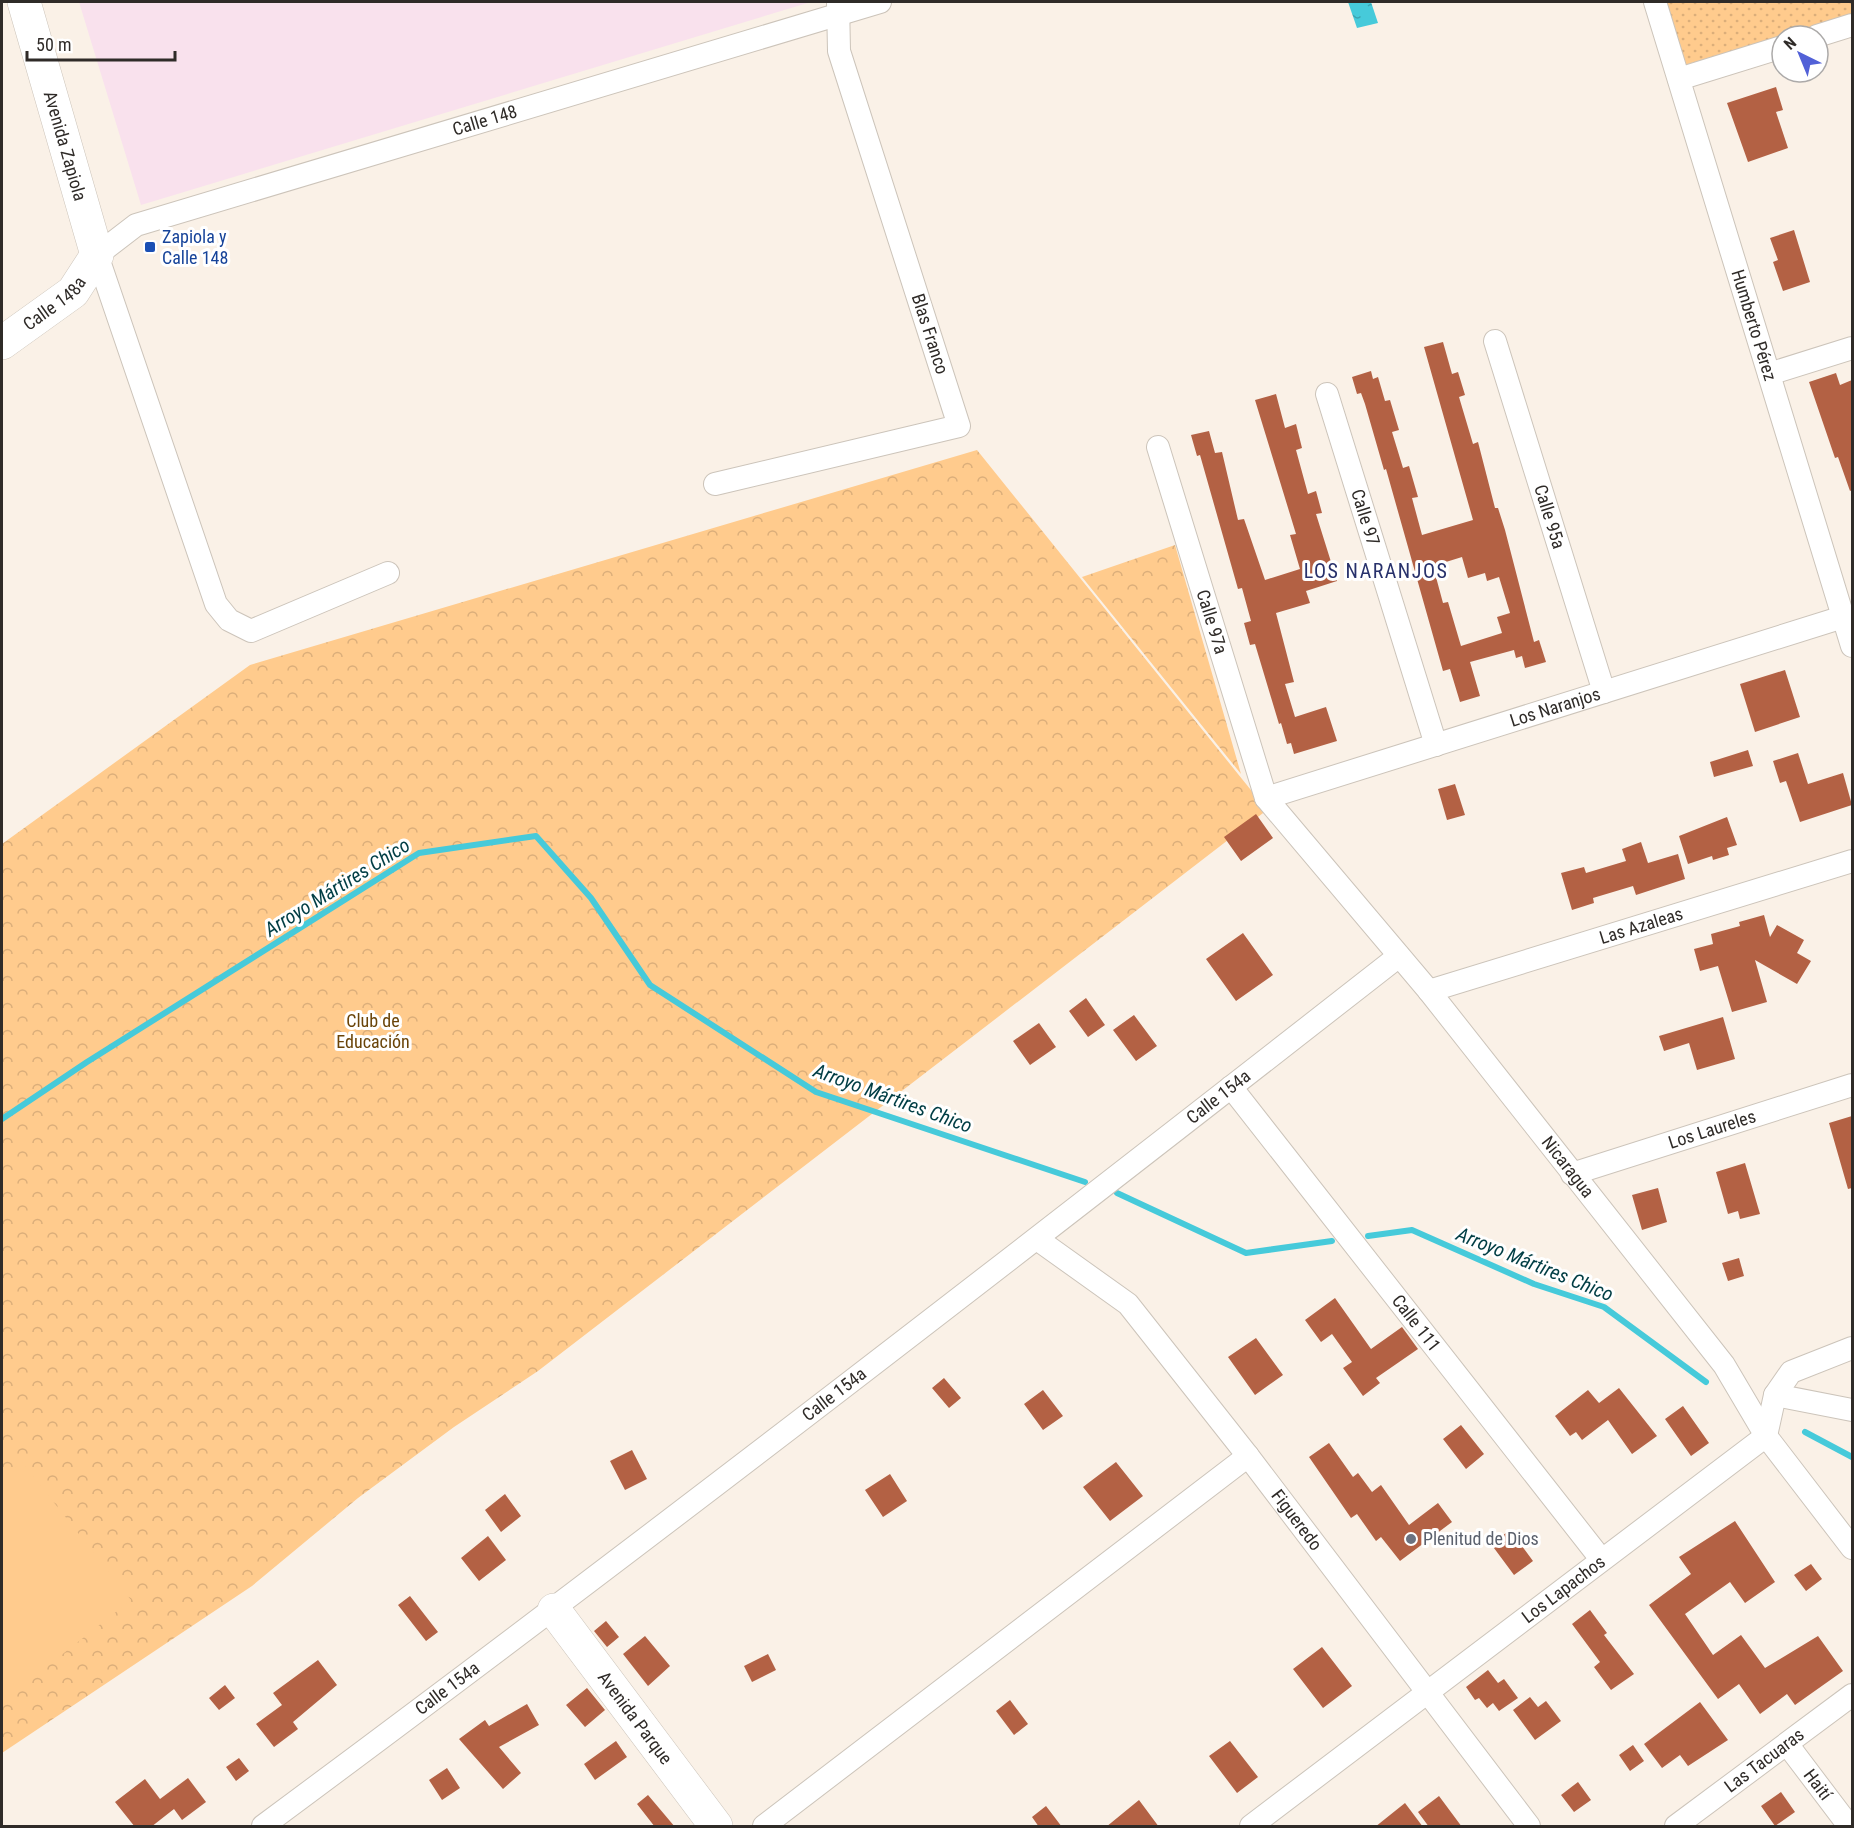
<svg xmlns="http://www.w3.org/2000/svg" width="1854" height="1828" font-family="'Roboto Condensed',sans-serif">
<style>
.industrial{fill:#f9e1ed}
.grass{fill:url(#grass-dots)}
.park{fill:url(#park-crowns)}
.pitch{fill:#ffcb8d}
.water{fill:url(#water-ripples)}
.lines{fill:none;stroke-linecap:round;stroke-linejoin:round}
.stream{stroke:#46cada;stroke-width:6}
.building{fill:#b36144;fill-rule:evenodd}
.street-casing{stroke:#ccc4ba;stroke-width:24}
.secondary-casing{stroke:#ccc4ba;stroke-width:34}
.street{stroke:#fff;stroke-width:22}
.secondary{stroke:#fff;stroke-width:33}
.transit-dot{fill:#1a4fb4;stroke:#fff;stroke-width:2}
.worship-dot{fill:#6b7280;stroke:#fff;stroke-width:2}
.labels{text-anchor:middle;stroke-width:6;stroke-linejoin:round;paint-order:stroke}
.street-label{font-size:18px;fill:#2f2b28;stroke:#fff}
.transit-label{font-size:18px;fill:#164399;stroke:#fff;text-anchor:start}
.park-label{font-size:18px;fill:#6a4408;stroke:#fff}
.worship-label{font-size:18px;fill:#5b616d;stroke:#fff;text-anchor:start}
.neighbourhood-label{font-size:20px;letter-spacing:1.5px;fill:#28316b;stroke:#fff}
.water-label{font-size:20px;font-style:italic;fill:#003d44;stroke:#fff}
</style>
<defs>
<pattern id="grass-dots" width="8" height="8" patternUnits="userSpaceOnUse" patternTransform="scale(1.5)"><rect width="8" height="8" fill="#ffcb8d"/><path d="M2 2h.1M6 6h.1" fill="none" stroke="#dbae7a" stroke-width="1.8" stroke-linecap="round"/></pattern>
<pattern id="park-crowns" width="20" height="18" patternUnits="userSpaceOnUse" patternTransform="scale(1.5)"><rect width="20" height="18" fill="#ffcb8d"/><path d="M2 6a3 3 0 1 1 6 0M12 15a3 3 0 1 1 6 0" fill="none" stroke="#dbae7a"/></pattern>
<pattern id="water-ripples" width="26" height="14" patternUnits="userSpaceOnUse" patternTransform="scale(1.5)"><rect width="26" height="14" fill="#46cada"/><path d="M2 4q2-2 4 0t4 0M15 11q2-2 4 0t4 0" fill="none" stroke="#3ba4b1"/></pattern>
</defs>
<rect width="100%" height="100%" fill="#faf1e7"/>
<path class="industrial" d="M79 2H811L141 205Z"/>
<path class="grass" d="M1666 2H1852V15L1685 65Z"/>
<path class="park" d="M977 450 1267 810 538 1371 454 1427 358 1498 252 1586 2 1753V844L250 665Z
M1175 545 1241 774 1082 577Z"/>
<path class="pitch" d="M22 1462 131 1600 2 1702V1479Z"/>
<path class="water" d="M1348 2H1371L1378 23 1357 28Z"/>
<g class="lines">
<path class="stream" d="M2 1119 87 1062 419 853 536 836 591 898 650 985 816 1092 1085 1182
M1117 1193 1246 1253 1332 1241
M1368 1236 1412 1230 1534 1284 1604 1307 1706 1382
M1805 1432 1852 1457"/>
</g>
<path class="building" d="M1776 87 1783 110 1776 112 1788 148 1748 162 1727 103Z
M1794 230 1810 282 1783 291 1773 262 1778 260 1770 238Z
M1443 342 1452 374 1458 372 1465 395 1459 397 1473 444 1478 442 1495 508H1498L1505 530 1534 642 1539 640 1546 662 1525 668 1522 656 1516 658 1514 650 1470 662 1480 696 1460 702 1450 669 1443 671 1386 469 1384 470 1365 404 1361 393 1357 394 1352 377 1371 371 1373 379 1378 377 1385 401 1390 400 1399 430 1392 432 1403 468 1409 466 1418 497 1412 498 1422 535 1473 520 1424 347ZM1462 557 1468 578 1485 573 1487 581 1499 577 1510 613 1497 617 1502 633 1461 646 1448 602 1443 603 1433 566Z
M1836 373 1840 385 1852 380V490L1850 491 1838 457 1835 458 1809 382Z
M1276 394 1285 428 1296 424 1302 448 1296 450 1308 494 1316 491 1322 513 1316 514 1337 581 1306 591 1310 603 1276 613 1294 682 1285 684 1295 717 1326 707 1337 741 1294 754 1291 743 1287 744 1281 723 1279 724 1255 644 1250 645 1244 623 1251 621 1242 588 1238 589 1200 455 1197 456 1191 435 1209 431 1215 453 1222 452 1238 520 1244 519 1265 580 1300 569 1290 535 1296 534 1255 400Z
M1785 670 1800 717 1755 732 1740 684Z
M1748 750 1753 766 1714 777 1710 762Z
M1798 753 1808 784 1843 773 1852 805 1800 822 1786 781 1780 783 1773 761Z
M1455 784 1465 815 1447 820 1438 789Z
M1256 814 1273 838 1241 861 1224 837Z
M1727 817 1737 845 1727 848 1729 855 1713 860 1712 856 1688 864 1679 836Z
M1641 842 1648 863 1678 854 1685 879 1636 895 1633 886 1593 898 1594 903 1572 910 1561 873 1584 867 1586 873 1626 861 1622 849Z
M1764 915 1770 937 1777 925 1804 940 1797 953 1811 961 1797 984 1755 960 1767 1002 1732 1012 1718 966 1700 971 1694 949 1713 944 1711 934 1740 926 1739 922Z
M1243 933 1273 975 1236 1001 1206 959Z
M1086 998 1105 1025 1088 1037 1069 1011Z
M1134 1015 1157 1046 1136 1061 1113 1030Z
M1723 1017 1735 1059 1697 1070 1689 1043 1664 1051 1659 1036Z
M1039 1023 1056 1047 1030 1065 1013 1041Z
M1852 1116V1188L1848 1189 1829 1123Z
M1745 1163 1760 1214 1740 1219 1738 1211 1728 1214 1716 1172Z
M1658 1188 1667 1222 1642 1230 1632 1195Z
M1739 1258 1744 1276 1728 1281 1722 1263Z
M1335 1298 1371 1349 1402 1327 1418 1349 1376 1378 1380 1383 1363 1396 1343 1368 1352 1362 1332 1334 1321 1342 1305 1320Z
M1256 1338 1283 1375 1255 1395 1228 1357Z
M944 1378 961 1398 949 1408 932 1388Z
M1619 1388 1657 1436 1632 1454 1608 1420 1582 1440 1576 1432 1570 1436 1555 1416 1588 1390 1599 1403Z
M1043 1390 1063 1416 1043 1430 1024 1404Z
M1683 1406 1709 1443 1691 1456 1665 1419Z
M1461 1425 1484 1454 1466 1469 1443 1439Z
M1329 1443 1353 1477 1358 1473 1372 1492 1381 1485 1409 1525 1438 1503 1452 1522 1400 1561 1381 1537 1376 1541 1357 1514 1351 1518 1309 1457Z
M632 1450 647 1479 625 1490 610 1461Z
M1116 1462 1143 1496 1110 1521 1083 1487Z
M890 1474 907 1501 883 1517 865 1490Z
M505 1494 521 1516 501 1532 485 1510Z
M1735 1521 1775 1582 1745 1603 1730 1582 1685 1614 1713 1655 1741 1635 1765 1668 1818 1636 1843 1671 1795 1705 1787 1694 1760 1714 1739 1684 1718 1699 1649 1605 1691 1574 1679 1557Z
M1510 1530 1533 1561 1514 1575 1491 1544Z
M488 1536 506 1560 479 1581 461 1558Z
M1811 1564 1822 1579 1806 1591 1794 1575Z
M410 1596 438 1632 426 1641 398 1605Z
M1590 1610 1607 1633 1604 1635 1634 1674 1611 1690 1594 1667 1600 1662 1572 1624Z
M606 1621 619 1637 607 1647 594 1631Z
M645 1636 670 1666 648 1686 623 1654Z
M1322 1647 1352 1686 1323 1708 1293 1669Z
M768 1654 776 1670 752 1682 744 1666Z
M318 1660 337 1685 293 1722 298 1729 274 1747 256 1724 282 1705 273 1693Z
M1488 1670 1498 1683 1504 1679 1518 1698 1499 1711 1493 1703 1487 1708 1479 1698 1475 1700 1466 1687Z
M225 1685 235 1698 219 1710 209 1698Z
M587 1688 605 1710 585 1727 566 1705Z
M1530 1697 1538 1707 1546 1701 1561 1721 1535 1740 1513 1710Z
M1010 1700 1028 1724 1014 1735 996 1711Z
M1700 1702 1728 1740 1688 1766 1680 1755 1662 1768 1644 1744Z
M527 1704 539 1725 499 1747 521 1773 503 1789 459 1739 485 1720 489 1726Z
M616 1741 627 1757 595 1780 584 1764Z
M1230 1741 1258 1777 1237 1793 1209 1756Z
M1633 1745 1644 1761 1630 1771 1619 1755Z
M239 1758 249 1771 236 1781 226 1767Z
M447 1768 460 1788 442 1800 429 1780Z
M188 1778 206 1802 182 1820 174 1809 151 1827H135L115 1802 145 1779 160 1799Z
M1578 1782 1591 1800 1574 1812 1561 1795Z
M1781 1792 1795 1812 1775 1826 1761 1806Z
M648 1795 675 1827H655L637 1804Z
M1439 1796 1462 1827H1429L1418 1812Z
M1139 1800 1159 1827H1106Z
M1405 1803 1423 1827H1375Z
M1046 1806 1062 1827H1039L1032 1817Z"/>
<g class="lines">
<defs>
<g id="street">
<path id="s1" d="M1655 2 1852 646"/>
<path d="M1817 36 1852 25"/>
<path d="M1679 79 1782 47"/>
<path id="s2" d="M1495 341 1604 692"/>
<path d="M1769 374 1852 348"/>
<path id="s3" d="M1327 394 1436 745"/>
<path id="s4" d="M1158 447 1266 798 1429 991 1724 1365 1766 1436 1852 1548"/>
<path d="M715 484 959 426 839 51 838 2"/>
<path id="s5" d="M388 573 251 631 229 620 216 604 97 255 136 225 880 2"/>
<path id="s6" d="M1266 798 1843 617"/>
<path id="s7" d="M1429 991 1852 861"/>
<path id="s8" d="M1231 1087 1601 1559"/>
<path id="s9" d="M1572 1174 1852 1085"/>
<path id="s10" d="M1037 1239 1128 1304 1248 1456 1529 1826"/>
<path d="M1775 1395 1852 1410"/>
<path id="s11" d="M1787 1744 1849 1826"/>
<path id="s12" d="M263 1826C646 1542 1023 1250 1399 956"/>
<path d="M764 1826 1248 1456"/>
<path id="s13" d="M1251 1826 1766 1436 1775 1395 1791 1372 1852 1348"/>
<path id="s14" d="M1676 1826 1852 1695"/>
</g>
<g id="secondary">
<path id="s15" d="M2 343 73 292 97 255 24 2"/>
<path id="s16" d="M554 1610 716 1826"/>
</g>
</defs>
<use href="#street" class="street-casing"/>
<use href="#secondary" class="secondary-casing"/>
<use href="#street" class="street"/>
<use href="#secondary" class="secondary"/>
</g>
<rect class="transit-dot" x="144" y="241" width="12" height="12" rx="3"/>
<circle class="worship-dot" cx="1411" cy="1539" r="6"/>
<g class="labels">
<g class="street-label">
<text dy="6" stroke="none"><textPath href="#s5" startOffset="976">Calle 148</textPath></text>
<text transform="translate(65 146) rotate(74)" y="6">Avenida Zapiola</text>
<text dy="6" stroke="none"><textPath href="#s15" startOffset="66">Calle 148a</textPath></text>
<text dy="6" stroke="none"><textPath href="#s1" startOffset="338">Humberto Pérez</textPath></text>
<text transform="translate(930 334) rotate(72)" y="6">Blas Franco</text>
<text dy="6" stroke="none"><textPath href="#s2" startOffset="184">Calle 95a</textPath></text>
<text dy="6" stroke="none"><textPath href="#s3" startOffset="129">Calle 97</textPath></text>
<text dy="6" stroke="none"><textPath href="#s4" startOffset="183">Calle 97a</textPath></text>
<text dy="6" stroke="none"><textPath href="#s6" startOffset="303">Los Naranjos</textPath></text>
<text dy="6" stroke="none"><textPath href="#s7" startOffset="222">Las Azaleas</textPath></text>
<text dy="6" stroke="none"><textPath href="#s12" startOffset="1202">Calle 154a</textPath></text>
<text dy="6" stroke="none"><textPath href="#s9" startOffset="147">Los Laureles</textPath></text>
<text dy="6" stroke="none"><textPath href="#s4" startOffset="844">Nicaragua</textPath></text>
<text dy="6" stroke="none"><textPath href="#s8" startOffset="300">Calle 111</textPath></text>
<text dy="6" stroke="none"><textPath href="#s12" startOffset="716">Calle 154a</textPath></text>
<text dy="6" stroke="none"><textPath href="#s10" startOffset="386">Figueredo</textPath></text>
<text dy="6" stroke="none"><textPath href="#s13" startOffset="392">Los Lapachos</textPath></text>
<text dy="6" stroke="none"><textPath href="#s12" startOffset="230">Calle 154a</textPath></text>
<text dy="6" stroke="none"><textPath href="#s16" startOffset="135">Avenida Parque</textPath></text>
<text dy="6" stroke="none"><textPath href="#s14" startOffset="110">Las Tacuaras</textPath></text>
<text dy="6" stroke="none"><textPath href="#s11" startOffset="51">Haití</textPath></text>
</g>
<g class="transit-label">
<text x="162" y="243">Zapiola y<tspan x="162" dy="21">Calle 148</tspan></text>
</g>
<g class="park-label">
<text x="373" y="1027">Club de<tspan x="373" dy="21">Educación</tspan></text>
</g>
<g class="worship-label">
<text x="1423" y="1545">Plenitud de Dios</text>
</g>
<g class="neighbourhood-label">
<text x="1376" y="578">LOS NARANJOS</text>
</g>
<g class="water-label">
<text transform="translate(337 887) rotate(-32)" y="7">Arroyo Mártires Chico</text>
<text transform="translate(893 1098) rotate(20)" y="7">Arroyo Mártires Chico</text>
<text transform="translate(1535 1264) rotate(22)" y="7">Arroyo Mártires Chico</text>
</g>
</g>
<rect width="1854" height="1828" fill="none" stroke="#2f2b28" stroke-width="6"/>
<g transform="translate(1800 54) rotate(317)"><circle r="28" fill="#ffffff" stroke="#acaaa9" stroke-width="1.5"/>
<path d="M0-4.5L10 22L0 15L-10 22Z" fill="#5261d7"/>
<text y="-9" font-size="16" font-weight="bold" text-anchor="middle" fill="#2f2b28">N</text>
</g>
<path d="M27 51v9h148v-9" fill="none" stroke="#2f2b28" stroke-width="3"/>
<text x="36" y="51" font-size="18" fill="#2f2b28" stroke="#ffffff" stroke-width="4.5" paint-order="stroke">50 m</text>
</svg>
